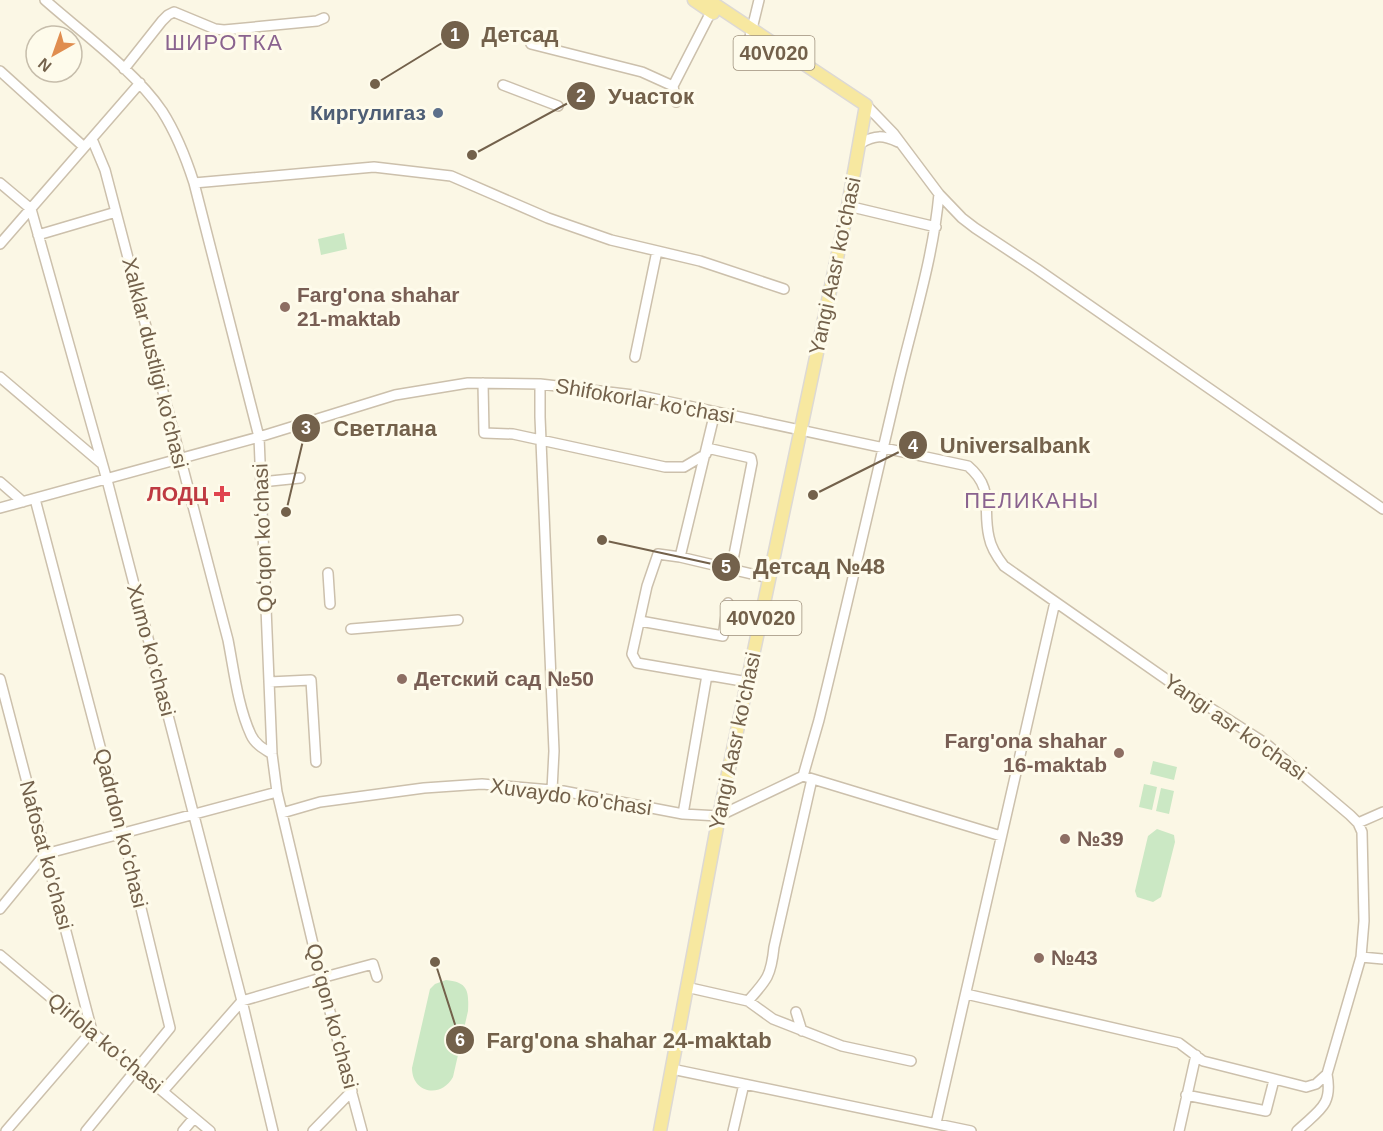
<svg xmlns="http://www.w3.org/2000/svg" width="1383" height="1131" font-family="Helvetica,sans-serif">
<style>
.pitch{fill:#cbe8c4}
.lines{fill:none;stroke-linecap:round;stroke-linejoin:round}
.minor-casing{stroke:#ccc0ac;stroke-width:12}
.major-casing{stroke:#ddd9d4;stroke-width:15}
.minor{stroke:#fff;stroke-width:9}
.major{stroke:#f7e8a0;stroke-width:12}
.service-dot{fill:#5c6f8a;stroke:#fefbeb;stroke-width:2}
.education-dot{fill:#8d6e63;stroke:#fefbeb;stroke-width:2}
.health-dot{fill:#e0444e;stroke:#fefbeb;stroke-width:2}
.labels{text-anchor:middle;stroke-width:6;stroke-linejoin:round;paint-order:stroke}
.shield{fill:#fefbeb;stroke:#9d8f7b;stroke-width:1.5}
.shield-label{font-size:20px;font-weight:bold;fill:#73614b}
.service-label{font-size:21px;font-weight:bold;fill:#4e5e75;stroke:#fefbeb;text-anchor:end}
.street-label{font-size:21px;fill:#73614b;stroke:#fefbeb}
.education-label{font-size:21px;font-weight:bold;fill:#785e54;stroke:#fefbeb;text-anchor:start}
.health-label{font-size:21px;font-weight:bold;fill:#be3a42;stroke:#fefbeb;text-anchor:end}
.neighbourhood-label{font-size:22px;letter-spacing:1.5px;fill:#8a638f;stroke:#fefbeb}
.leader{fill:none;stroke:#73614b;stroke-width:2}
.callout-dot{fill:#73614b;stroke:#fefbeb;stroke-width:2}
.mark-label{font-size:18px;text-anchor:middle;font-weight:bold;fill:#fff}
.callout-label{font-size:22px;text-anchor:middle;font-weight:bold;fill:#73614b;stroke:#fefbeb;stroke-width:6;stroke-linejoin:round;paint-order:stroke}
</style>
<rect width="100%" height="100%" fill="#fbf7e5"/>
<path class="pitch" d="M344 233 347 249 321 255 318 239Z
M1153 761 1177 767 1174 780 1150 774Z
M1144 784 1157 787 1152 810 1139 807Z
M1161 788 1174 791 1169 814 1156 811Z
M1157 829 1174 835 1175 842 1161 897 1153 902 1137 897 1135 891 1148 836Z
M446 980C468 982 469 991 468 1011L453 1077C441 1099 412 1093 412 1068L430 989 435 984Z"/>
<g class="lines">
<defs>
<path id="minor" d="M45 0C81 32 135 71 162 111 176 133 186 158 194 183L259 437 272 754 277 792 321 978 362 1131
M750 37 759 0
M531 44 642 72 673 86 676 102
M124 69 162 21 168 15 174 12 215 29 224 30 317 21 324 18
M0 71 84 147
M503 85 558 106
M673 86 711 12
M866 105 894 134 939 194 962 218 975 228 1037 269 1383 509
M92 139 105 170 228 640C234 671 238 707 251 735 255 744 264 749 272 754
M861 143C875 135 883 135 898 142
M0 183 31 209 107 480 242 1001 273 1131
M194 183 374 167 451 176 548 218 611 240 700 261 784 289
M848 206 936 227
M38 235 116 212
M0 244 140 83
M635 357 657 251
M0 377 101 463
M483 383 484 433 513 434 665 467H684L706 454
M540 384V417L554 751 552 790
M707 448 751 458 752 463 731 570
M0 482 23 502
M261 482 300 478
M35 499 123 834 170 1028 86 1131
M0 508 259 437 395 395 468 383 540 384 642 396 968 466C995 489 982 507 989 537 991 548 997 557 1004 566L1173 684 1265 743 1350 815 1358 823 1362 832 1364 921 1361 957 1327 1074 1316 1084 1306 1087 1203 1061 1179 1043 966 994
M680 557 769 578
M328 573 330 604
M640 621 723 636 728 603
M351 629 458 620
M707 675 748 682
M0 679 92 1031 6 1131
M269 682 311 680 316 762
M803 776 819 720C846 610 871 499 897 389 912 324 933 260 939 194
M282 813 320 802 424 788 482 784 563 791 683 814 719 816 803 776 1001 836
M683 814 707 675 637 663 632 654 647 586 658 554 680 557 715 412
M1358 823 1383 812
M0 909 45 854 277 792
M0 955 210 1131
M1361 957 1383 959
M686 987 748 1001 773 1019 842 1046 911 1061
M748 1001C767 980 771 976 774 947L812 779
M796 1012 802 1031
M672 1069 971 1131
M163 1091 242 1001 321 978 373 964 377 977
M1186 1095 1266 1111 1274 1080
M936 1123 1055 602
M183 1131 194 1118
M313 1131 352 1091
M733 1131 744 1084
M1179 1131 1196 1055
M1297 1131C1319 1110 1333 1106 1327 1074"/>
<path id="major" d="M694 0 713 13
M660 1131 719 816 848 206 866 105 708 0"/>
</defs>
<use href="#minor" class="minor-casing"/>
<use href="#major" class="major-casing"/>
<use href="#minor" class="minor"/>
<use href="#major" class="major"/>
</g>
<circle class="service-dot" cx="438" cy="113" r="6"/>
<g class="education-dot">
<circle cx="285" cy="307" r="6"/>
<circle cx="402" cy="679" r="6"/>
<circle cx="1119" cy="753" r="6"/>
<circle cx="1065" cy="839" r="6"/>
<circle cx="1039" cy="958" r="6"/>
</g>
<path class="health-dot" d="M219 485h6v6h6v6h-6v6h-6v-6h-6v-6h6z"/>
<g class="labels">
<g class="shield">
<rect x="733.5" y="36" width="81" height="34" rx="4.5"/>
<rect x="720.5" y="601" width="81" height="34" rx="4.5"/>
</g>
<g class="shield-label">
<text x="774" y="60">40V020</text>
<text x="761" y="625">40V020</text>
</g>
<g class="service-label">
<text x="426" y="120">Киргулигаз</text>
</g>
<g class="street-label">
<text transform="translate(835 266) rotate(-78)" y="7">Yangi Aasr ko'chasi</text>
<text transform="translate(155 363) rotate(76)" y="7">Xalklar dustligi ko'chasi</text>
<text transform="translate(645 401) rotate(10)" y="7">Shifokorlar ko'chasi</text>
<text transform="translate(263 538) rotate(-92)" y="7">Qoʻqon koʻchasi</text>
<text transform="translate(151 650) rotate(75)" y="7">Xumo ko'chasi</text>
<text transform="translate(1235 727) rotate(35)" y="7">Yangi asr ko'chasi</text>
<text transform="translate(735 741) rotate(-78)" y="7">Yangi Aasr ko'chasi</text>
<text transform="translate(571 797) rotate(8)" y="7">Xuvaydo ko'chasi</text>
<text transform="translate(121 828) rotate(76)" y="7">Qadrdon koʻchasi</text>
<text transform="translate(46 855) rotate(75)" y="7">Nafosat ko'chasi</text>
<text transform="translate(332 1016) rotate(75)" y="7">Qoʻqon koʻchasi</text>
<text transform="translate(105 1043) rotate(40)" y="7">Qirlola koʻchasi</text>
</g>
<g class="education-label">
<text x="297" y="302">Farg'ona shahar<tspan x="297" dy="24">21-maktab</tspan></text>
<text x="414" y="686">Детский сад №50</text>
<text x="1107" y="748" text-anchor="end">Farg'ona shahar<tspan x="1107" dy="24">16-maktab</tspan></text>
<text x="1077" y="846">№39</text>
<text x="1051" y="965">№43</text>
</g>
<g class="health-label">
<text x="208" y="501">ЛОДЦ</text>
</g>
<g class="neighbourhood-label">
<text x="224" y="50">ШИРОТКА</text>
<text x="1032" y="508">ПЕЛИКАНЫ</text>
</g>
</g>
<path class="leader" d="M375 84L455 35M472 155L581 96M286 512L306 428M813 495L913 445M602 540L726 567M435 962L460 1040"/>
<g class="callout-dot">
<circle cx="375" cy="84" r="6"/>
<circle cx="472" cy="155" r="6"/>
<circle cx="286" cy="512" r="6"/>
<circle cx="813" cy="495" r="6"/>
<circle cx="602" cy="540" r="6"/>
<circle cx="435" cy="962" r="6"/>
<circle cx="455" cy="35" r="15"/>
<circle cx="581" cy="96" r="15"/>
<circle cx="306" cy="428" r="15"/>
<circle cx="913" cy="445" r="15"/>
<circle cx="726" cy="567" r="15"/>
<circle cx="460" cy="1040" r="15"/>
</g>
<g class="mark-label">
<text x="455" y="41">1</text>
<text x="581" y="102">2</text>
<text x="306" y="434">3</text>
<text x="913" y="452">4</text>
<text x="726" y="573">5</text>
<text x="460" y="1046">6</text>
</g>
<g class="callout-label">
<text x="520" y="42">Детсад</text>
<text x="651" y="104">Участок</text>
<text x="385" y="436">Светлана</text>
<text x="1015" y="453">Universalbank</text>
<text x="819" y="574">Детсад №48</text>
<text x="629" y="1048">Farg'ona shahar 24-maktab</text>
</g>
<g transform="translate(54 54) rotate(220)"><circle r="28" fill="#fefbeb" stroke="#c6bdab" stroke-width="1.5"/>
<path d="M0-4.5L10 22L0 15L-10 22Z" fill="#e08d4f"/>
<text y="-9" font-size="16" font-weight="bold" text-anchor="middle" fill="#73614b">N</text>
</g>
</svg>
